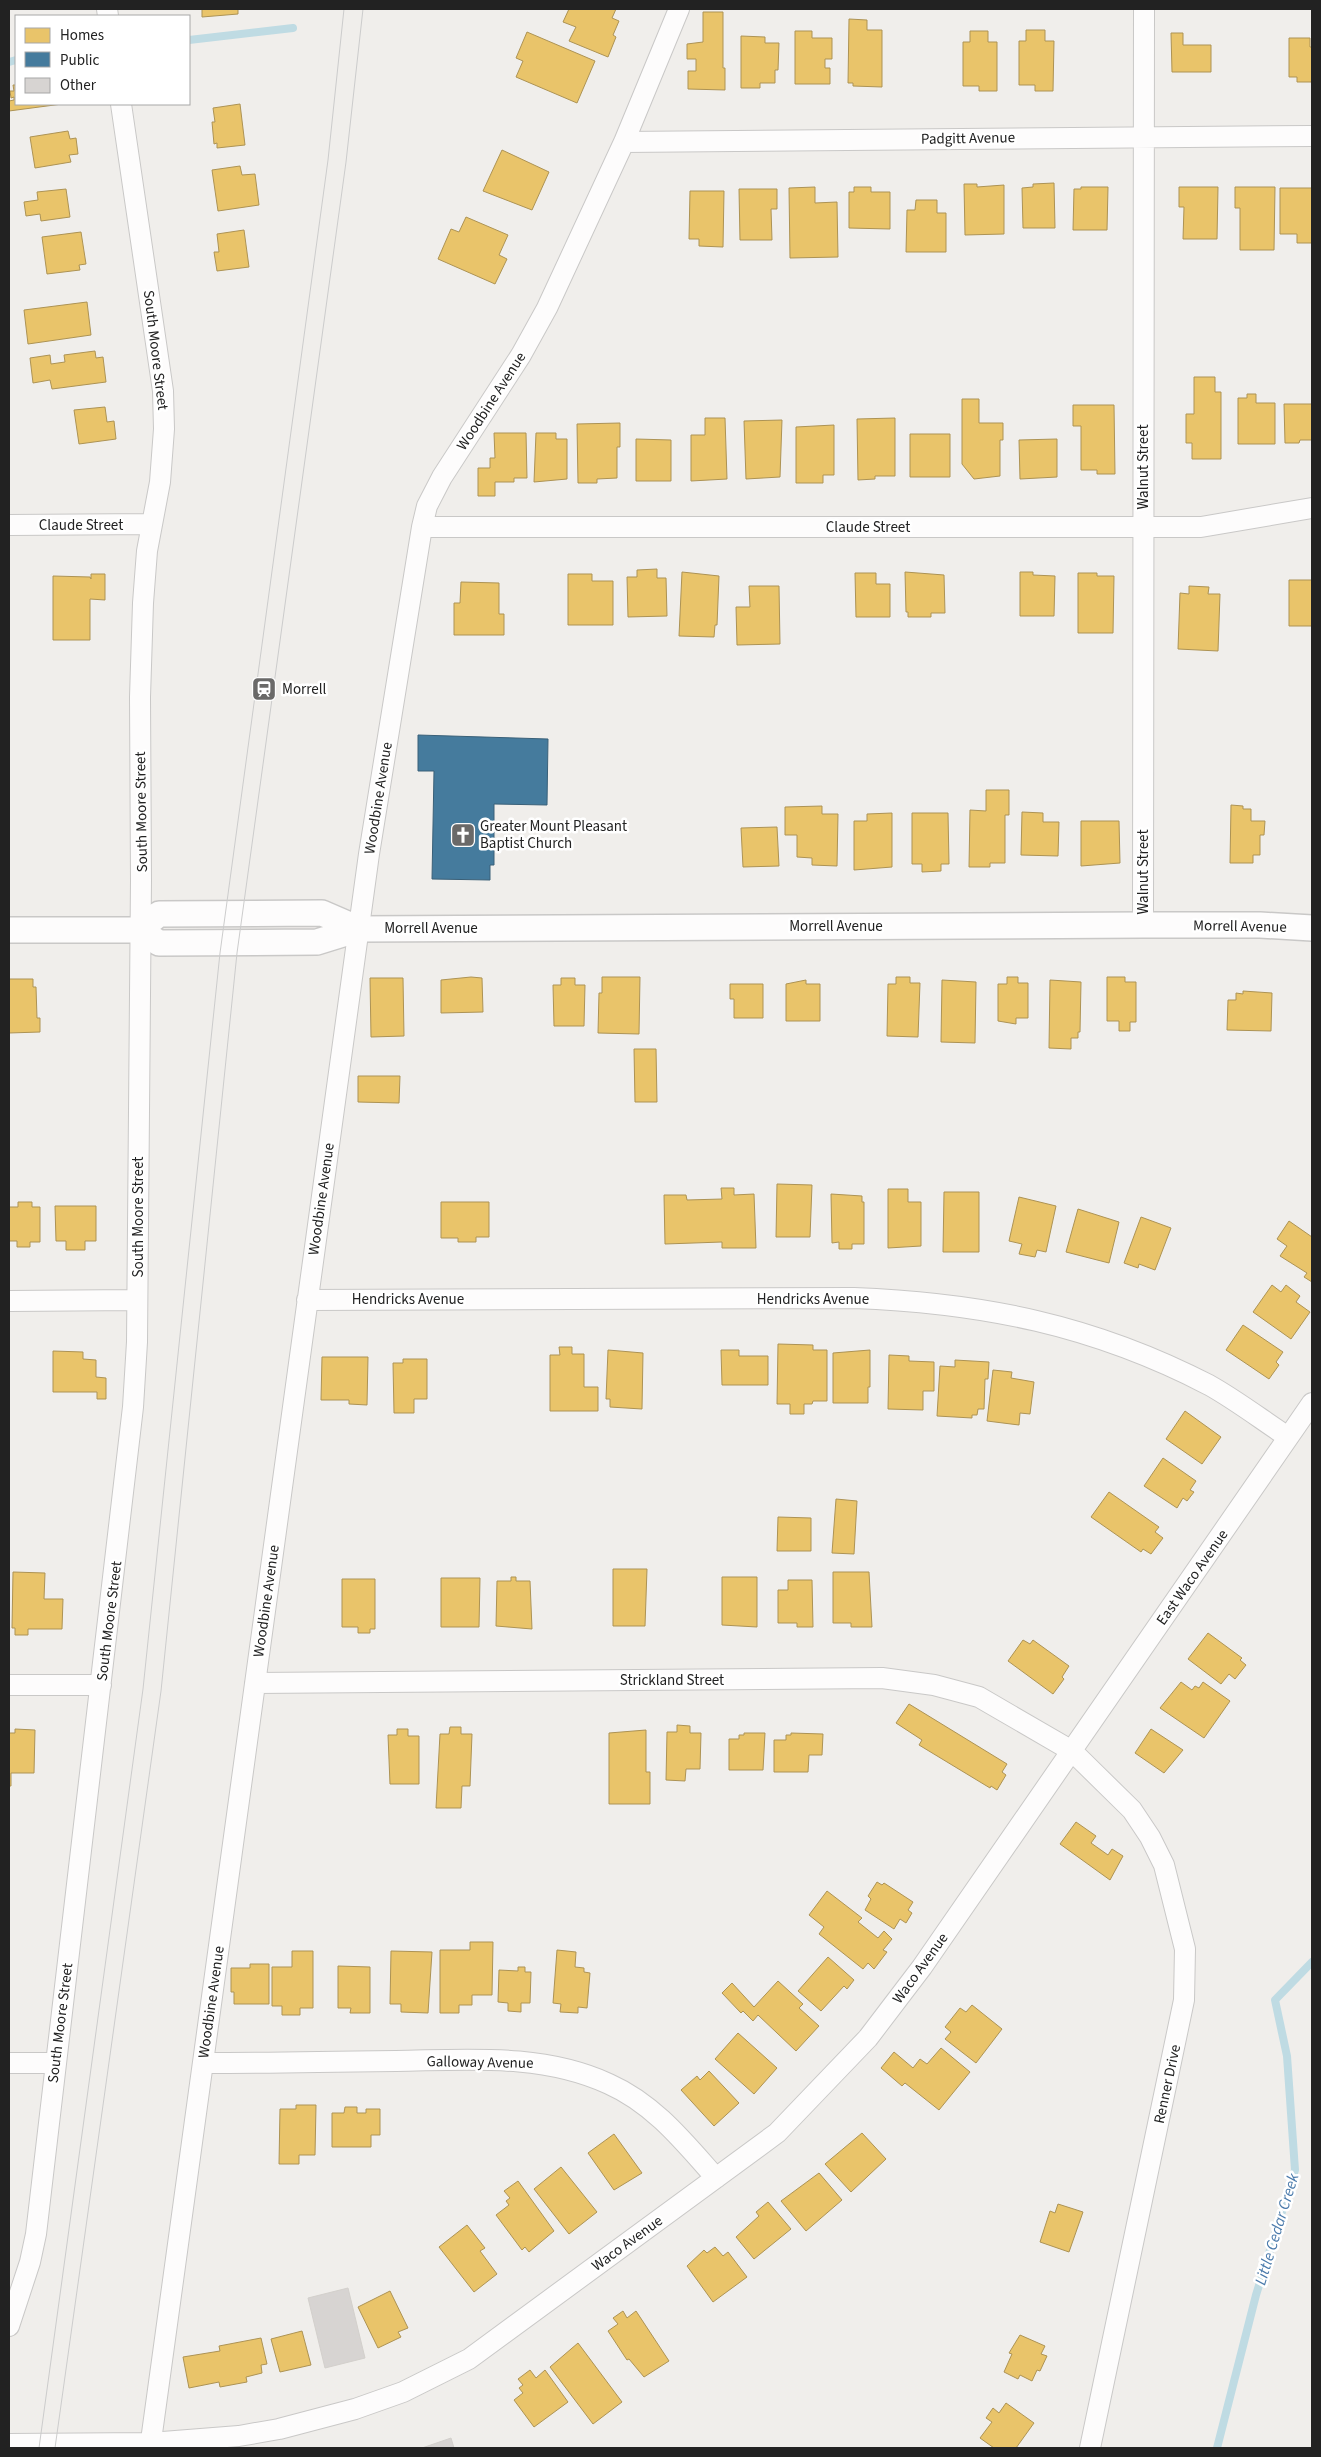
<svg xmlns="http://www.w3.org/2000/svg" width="1321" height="2457" font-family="'Source Sans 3',sans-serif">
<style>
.homes{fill:#e9c46a;stroke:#ad9354}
.public{fill:#457b9d;stroke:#3a6078}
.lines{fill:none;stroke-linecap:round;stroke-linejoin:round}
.stream{stroke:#bfdbe3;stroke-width:8}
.building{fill:#d7d4d2;stroke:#d3d0cc}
.minor-casing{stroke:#c9c8c7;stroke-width:22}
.tertiary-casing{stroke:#c9c8c7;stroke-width:28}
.minor{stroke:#fdfcfc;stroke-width:20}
.tertiary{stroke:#fdfcfc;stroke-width:25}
.tram{stroke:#ccc;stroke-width:1}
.labels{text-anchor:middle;stroke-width:5;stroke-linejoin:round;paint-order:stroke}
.street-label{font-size:15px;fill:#222;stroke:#fff}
.poi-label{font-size:15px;fill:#222;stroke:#fff;text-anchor:start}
.water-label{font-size:16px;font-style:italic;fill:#4a7aab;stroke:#fff}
</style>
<rect width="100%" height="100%" fill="#f0eeeb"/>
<path class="homes" d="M202 9H238V14L202 17Z
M569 9H616L612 18 619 21 613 35 616 37 608 57 569 41 576 27 563 22Z
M703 12H723V68H725V90L688 89V71H696V59H687V44L703 42Z
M849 19 867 20V30H882V87L853 86V83H848Z
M1026 30H1045V41H1054L1053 91H1035V85H1019V41H1026Z
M795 31H812V38H832V59H825V68H830V84H795Z
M970 31H988V42H997V91H979V86H963V42H970Z
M527 32 595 61 577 103 516 77 523 61 516 58Z
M1171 33H1183V45H1211V72H1172Z
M741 36 765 37V43H779L778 70H775V83H760V88H741Z
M1289 38H1310V47H1312V82H1297V77H1289Z
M13 85H16V104H62L9 111V101L14 100V97L11 98 10 91H14Z
M240 104 245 145 217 148V143L214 144 212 122H215L213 108Z
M68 131 70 139 76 138 78 154 69 155 71 162 35 168 30 137Z
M502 150 549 172 532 210 483 191Z
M240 166 242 175 255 174 259 205 218 211 212 170Z
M1054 183 1055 228H1023L1022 188 1033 187V184Z
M964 184H977V187L1004 185V234L965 235Z
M815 187V203L837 202 838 257 790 258 789 188Z
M854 187H871V192H890V229L849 228V192H854Z
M1081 187H1108L1107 230H1073L1074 189H1081Z
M1179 187H1218L1217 239H1183L1184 207H1179Z
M1235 187H1275L1274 250H1240V208H1235Z
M1280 188H1312V243H1297V234H1280Z
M66 189 70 217 41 221 40 214 26 216 24 202 38 200 37 192Z
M739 189H777V209H771L772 240H740Z
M690 191H724L723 247 699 246V239H689Z
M916 200H937V213H946V252H906L907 210H915Z
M466 217 508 235 499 255 507 259 495 284 438 259 451 229 459 232Z
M244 230 249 267 217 271 214 252H219L217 234Z
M81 232 86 264 79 265 80 270 47 274 42 237Z
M87 302 91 335 28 344 24 310Z
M95 351 96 358 103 357 106 382 52 389 50 380 33 383 30 358 50 355 51 364 65 362 64 355Z
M1194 377H1215V392H1221V459H1192V443H1186V414H1194Z
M1247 394H1256V403H1275V444H1238V398H1247Z
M962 399H979V423H1003V440H1000V476L974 479 962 464Z
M1284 404H1312V440H1300L1299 443H1285Z
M1073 405H1114L1115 474H1097V470H1081V426H1073Z
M105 407 107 422 114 421 116 439 79 444 74 410Z
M705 418H725L727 479 691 481V435H705Z
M895 418V476H875V479L858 480 857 419Z
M782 420 780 477 746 479 744 421Z
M620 423V447H617V478L597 479V483H578L577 424Z
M834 425V475H823V483H796V427Z
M494 433H526L527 478H514V482H495V496H478V468H490V458H495Z
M536 433H556V439H567V479L534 482Z
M910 434H950V477H910Z
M636 439 671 440V481H636Z
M1057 439V477L1020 479 1019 440Z
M657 569V578H666L667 616 628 617 627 577H637V570Z
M682 572 719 576 717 625H715L714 637 679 636Z
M905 572 944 575 945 613H931V617H908V612H906Z
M1020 572H1033V575L1055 576 1054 616H1020Z
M855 573H876V584H890V617H856Z
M1078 573H1097V576H1114L1113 633H1078Z
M91 574H105V600L90 599V640H53V576L90 577 91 579Z
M568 574H592V581H613V625H568Z
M1289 580H1312V626H1289Z
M461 582 499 583V614H504V635H454V603H460Z
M749 586H779L780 644 737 645 736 607H750Z
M1189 586 1209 587 1208 594H1220L1218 651 1178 649 1180 593 1189 594Z
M986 790H1009V815H1005V863H990V867H969L970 810 986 811Z
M1231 805 1243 806V809H1251V821H1265L1264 835H1260V855H1253V863H1230Z
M822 806V814H838L837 866 812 865V858L797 857V835H785V807Z
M1022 812 1043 813V822H1059L1058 856 1021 855Z
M892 813V867L854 870V821H867V814Z
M912 813H948L949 864H941V871L922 872V864H912Z
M1081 821H1119L1120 863 1081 866Z
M777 827 779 866 743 867 741 828Z
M471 977 482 978 483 1012 441 1013V980Z
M602 977H640L639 1034 598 1033 599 993H602Z
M896 977H910V983H920L918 1037 887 1036 888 984H896Z
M1007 977H1018V983H1028V1018H1016V1024L998 1021V984H1007Z
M1107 977H1125V982H1136V1022H1130V1031H1119V1021H1107Z
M370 978H403L404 1036 371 1037Z
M561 978H575V985H585L584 1026H554L553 985H561Z
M9 979H33V987H36L37 1018H40V1032L9 1033Z
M806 980V984H820V1021H786V984Z
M942 980 976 982 975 1043 941 1042Z
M1050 980 1081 982 1080 1032H1078V1038H1071V1049L1049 1048Z
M730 984H763V1018H734V999H730Z
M1243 991 1272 993 1271 1031 1227 1030 1228 1000H1236V993L1243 994Z
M634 1049H656L657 1102H635Z
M358 1076H400L399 1103 358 1102Z
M777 1184 812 1185 810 1237H776Z
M721 1188H734V1195L754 1194 756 1248H722V1242L665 1244 664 1195H686L687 1200 722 1199Z
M888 1189H908V1202H921V1246L888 1248Z
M944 1192H979V1252H943Z
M831 1194 862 1196V1202H864V1244H852V1249H839V1242L832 1243Z
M1019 1197 1056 1206 1046 1252 1037 1250 1035 1257 1019 1254 1022 1244 1009 1241Z
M18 1202H32V1207H40V1242H30V1247H17V1241H9V1207H18Z
M441 1202H489V1237H476V1242H458V1238H441Z
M55 1206H96V1241H85V1250H66V1241H56Z
M1078 1209 1119 1222 1109 1263 1066 1252Z
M1141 1217 1171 1228 1155 1270 1139 1264 1138 1268 1124 1263Z
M1289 1221 1312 1237V1282L1304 1277 1307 1273 1280 1256 1287 1246 1277 1239Z
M1272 1285 1281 1292 1286 1285 1300 1296 1296 1302 1310 1312 1291 1339 1253 1312Z
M1243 1325 1283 1352 1276 1362 1279 1365 1269 1379 1226 1350Z
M778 1344 813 1345V1350H827V1401H813L812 1404H804V1414H790V1404H777Z
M559 1347H572V1354H584V1387H598V1411H550V1355H560Z
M608 1350 643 1353 642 1409 610 1407V1399H606Z
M721 1350H739V1356H768V1385H722Z
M870 1350V1387H868V1403H833V1353Z
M53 1351 83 1352V1359L96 1360V1377L106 1378V1399H97V1392H53Z
M889 1355 909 1356V1361L934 1362V1391H923V1410L888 1409Z
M322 1357H368L367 1405 349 1404V1400H321Z
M403 1359H427V1399H414V1413H394L393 1363H403Z
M955 1360 989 1362 988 1379H985L984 1409H978L977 1415H972V1418L937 1416 940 1366 955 1367Z
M993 1370 1012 1372 1011 1378 1034 1382 1030 1414 1020 1413 1019 1425 987 1421Z
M1185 1411 1221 1437 1202 1464 1166 1439Z
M1163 1458 1196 1481 1190 1490 1194 1492 1187 1501 1183 1498 1177 1508 1144 1486Z
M1109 1492 1159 1527 1155 1532 1163 1538 1151 1554 1143 1549 1141 1552 1091 1517Z
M836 1499 857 1501 854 1554 832 1553Z
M778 1517 811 1518V1551H777Z
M613 1569H647L645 1626H613Z
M13 1572 45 1573 44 1599H63L62 1629H28V1635H15V1628H12Z
M833 1572H869L872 1627H851V1623H833Z
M511 1577H516V1581H530L532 1629 496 1626 497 1581H511Z
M722 1577H757V1627L722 1625Z
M441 1578H480L479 1627H441Z
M342 1579H375V1629H370V1633H358V1627H342Z
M788 1580H812L813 1627H797V1623H778V1590H788Z
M1208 1633 1242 1658 1240 1660 1246 1665 1235 1679 1229 1674 1221 1684 1188 1659Z
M1023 1640 1030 1644 1033 1640 1069 1666 1062 1677 1064 1679 1053 1694 1008 1661Z
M1181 1682 1192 1690 1195 1686 1199 1688 1203 1682 1230 1701 1204 1738 1160 1708Z
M909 1704 1007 1764 1002 1772 1006 1775 997 1790 991 1786 990 1788 919 1745 922 1740 896 1723Z
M677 1725 690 1726V1733H701L700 1769H686L685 1781 666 1780 667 1732H677Z
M450 1727H461V1734H472L470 1786H462L461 1808H436L440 1734H449Z
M15 1729 35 1730 34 1773H11V1786H9V1733H15Z
M397 1729H408V1736H419V1784H390L388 1735H397Z
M1151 1729 1183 1750 1164 1773 1135 1753Z
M646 1730V1772H650V1804H609V1733Z
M744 1733H765L763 1770H729V1739H739V1735H744Z
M791 1733 823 1734 822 1755H809L808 1772H774V1740H786V1735H791Z
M1076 1822 1096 1836 1091 1843 1108 1855 1112 1849 1123 1856 1110 1880 1060 1844Z
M877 1882 882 1885 884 1883 913 1902 908 1910 912 1913 906 1923 900 1919 894 1929 865 1910 871 1899 868 1896Z
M827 1891 862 1918 858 1922 878 1938 884 1931 892 1939 883 1950 887 1952 874 1969 868 1963 863 1969 819 1934 824 1927 809 1915Z
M470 1942H493L492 1995H472V2005H459V2013H440V1950H470Z
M557 1950 576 1952 575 1967 584 1968V1972L590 1973 587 2008 578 2007V2013L560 2012 561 2004 553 2003Z
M292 1951H313V2008H300V2015H282V2006H272V1967H292Z
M391 1951 432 1952 428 2013 401 2012V2004H390Z
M828 1957 854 1980 847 1989 844 1986 821 2011 798 1991Z
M250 1964H269V2004H234V1992H231V1968H250Z
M338 1966 370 1967V2013H350L351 2008H338Z
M518 1967H525V1972H531L530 2003H521V2012L508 2011V2003L498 2002 499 1970 518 1971Z
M778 1981 803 2004 799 2008 819 2026 796 2051 758 2015 753 2021 743 2011 741 2013 722 1993 732 1983 754 2007Z
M972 2005 1002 2029 976 2063 945 2039 951 2032 945 2027 960 2008 966 2012Z
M738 2033 777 2068 754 2094 715 2059Z
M941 2048 970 2072 939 2110 905 2083 902 2086 881 2068 894 2052 913 2068 920 2059 927 2064Z
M709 2071 739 2103 714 2126 681 2090 697 2076 700 2080Z
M296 2105H316L315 2155H299V2164H279L280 2109H296Z
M345 2107H357V2113H366V2109H380V2135H371V2147H332V2113H344Z
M862 2133 886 2159 851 2192 825 2164Z
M614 2134 642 2173 614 2190 588 2153Z
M561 2167 597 2212 569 2234 534 2189Z
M819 2173 842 2200 806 2231 781 2201Z
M518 2181 554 2231 529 2252 525 2247 522 2250 496 2215 509 2205 506 2201 510 2198 504 2191Z
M768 2202 791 2229 754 2259 736 2237 759 2216 756 2212Z
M1058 2204 1083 2212 1069 2252 1040 2242 1050 2211 1055 2213Z
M467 2225 485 2248 480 2251 497 2274 474 2292 439 2247Z
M715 2247 723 2256 728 2252 747 2277 713 2302 687 2266 704 2250 707 2253Z
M390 2291 408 2328 398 2332 401 2337 378 2348 358 2307Z
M623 2311 627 2318 636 2311 669 2361 644 2377 629 2359 627 2360 608 2331 618 2324 613 2318Z
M302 2331 311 2365 280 2372 271 2339Z
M1020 2335 1045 2346 1041 2354 1047 2356 1040 2371 1037 2370 1032 2381 1020 2375 1018 2379 1004 2372 1012 2354 1009 2353Z
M261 2338 267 2364 261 2365 262 2373 246 2377 247 2382 220 2387 219 2382 189 2388 183 2357 220 2351 219 2346Z
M578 2343 622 2402 593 2424 550 2367Z
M530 2370 536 2378 545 2370 568 2402 534 2427 514 2400 523 2393 519 2388 523 2385 518 2379Z
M1006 2403 1034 2423 1016 2448H994L980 2438 992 2422 986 2418 993 2408 999 2413Z"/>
<path class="public" d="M418 735 548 739 547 805 494 804V865H490V880L432 879 434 771H418Z"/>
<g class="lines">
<path class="stream" d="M189 40 293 28
M9 62 16 60
M1217 2448 1256 2295 1295 2170 1287 2056 1275 2000 1312 1962"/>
</g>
<path class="building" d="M348 2288 365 2358 325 2368 308 2298Z
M451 2438 454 2448H422Z"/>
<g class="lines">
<defs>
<path id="minor" d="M107 9 108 16
M624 142 1312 136
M9 525 152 524
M422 527H1201L1312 508
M1143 925 1144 9
M307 1300 854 1298C983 1303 1093 1325 1209 1385 1236 1400 1262 1420 1288 1437
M9 1301 137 1300
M255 1683 882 1678 934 1685 979 1697 1072 1751 1132 1810 1150 1837 1164 1865 1185 1949 1184 2000 1090 2448
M9 1685H101
M9 2063H55
M203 2063C267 2063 332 2062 396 2061 468 2060 542 2053 609 2084 654 2104 684 2142 716 2178
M9 2326 30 2262 36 2234 133 1407 137 1342 141 880 140 697 143 603 147 551 160 482 164 429 163 391 121 104
M9 2444 150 2443 239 2436 279 2429 355 2409 403 2392 469 2359 777 2133 868 2038 922 1967 1312 1403
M150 2448 369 854 422 527 427 506 442 477 521 355 547 308 624 142 679 9"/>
<path id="tertiary" d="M9 930H139L159 943 317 942 359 929 1143 925H1260L1312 928
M139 930 159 914 322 913 359 929"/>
</defs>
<use href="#minor" class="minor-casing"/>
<use href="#tertiary" class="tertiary-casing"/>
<use href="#minor" class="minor"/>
<use href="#tertiary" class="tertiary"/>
<path class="tram" d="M39 2448 143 1689 220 953 328 160 344 9
M55 2448 161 1691 237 953 346 162 363 9"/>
</g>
<defs>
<symbol id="station-square" viewBox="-11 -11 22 22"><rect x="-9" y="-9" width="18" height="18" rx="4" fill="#6a6968" stroke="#fff"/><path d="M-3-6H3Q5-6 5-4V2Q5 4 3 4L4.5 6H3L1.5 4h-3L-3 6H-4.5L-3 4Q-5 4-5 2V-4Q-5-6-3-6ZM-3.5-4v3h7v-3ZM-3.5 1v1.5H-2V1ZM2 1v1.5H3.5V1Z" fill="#fff"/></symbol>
<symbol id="church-square" viewBox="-11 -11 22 22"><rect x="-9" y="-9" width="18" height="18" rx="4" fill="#6a6968" stroke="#fff"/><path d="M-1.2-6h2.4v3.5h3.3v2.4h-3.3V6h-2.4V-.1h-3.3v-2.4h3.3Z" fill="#fff"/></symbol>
</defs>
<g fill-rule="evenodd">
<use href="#station-square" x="250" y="675" width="28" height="28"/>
<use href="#church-square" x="449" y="821" width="28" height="28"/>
</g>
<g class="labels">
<g class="street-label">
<text transform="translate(968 138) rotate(-1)" y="5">Padgitt Avenue</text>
<text transform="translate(156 350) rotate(83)" y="5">South Moore Street</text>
<text transform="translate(491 401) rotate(-57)" y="5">Woodbine Avenue</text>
<text transform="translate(1143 467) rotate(-90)" y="5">Walnut Street</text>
<text x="81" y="530">Claude Street</text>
<text x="868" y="532">Claude Street</text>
<text transform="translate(378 798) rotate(-81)" y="5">Woodbine Avenue</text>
<text transform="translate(141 812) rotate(-91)" y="5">South Moore Street</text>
<text transform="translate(1143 872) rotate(-90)" y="5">Walnut Street</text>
<text x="836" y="931">Morrell Avenue</text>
<text transform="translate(1240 926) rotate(1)" y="5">Morrell Avenue</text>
<text x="431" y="933">Morrell Avenue</text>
<text transform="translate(321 1199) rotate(-82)" y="5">Woodbine Avenue</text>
<text transform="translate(138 1217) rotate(-90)" y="5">South Moore Street</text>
<text x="408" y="1304">Hendricks Avenue</text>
<text x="813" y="1304">Hendricks Avenue</text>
<text transform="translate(1192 1577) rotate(-55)" y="5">East Waco Avenue</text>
<text transform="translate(266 1601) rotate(-82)" y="5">Woodbine Avenue</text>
<text transform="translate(109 1621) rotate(-83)" y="5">South Moore Street</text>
<text x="672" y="1685">Strickland Street</text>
<text transform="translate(920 1968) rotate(-54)" y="5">Waco Avenue</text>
<text transform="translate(211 2002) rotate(-82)" y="5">Woodbine Avenue</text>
<text transform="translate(60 2023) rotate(-83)" y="5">South Moore Street</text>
<text transform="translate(480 2062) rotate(1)" y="5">Galloway Avenue</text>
<text transform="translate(1167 2084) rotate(-78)" y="5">Renner Drive</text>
<text transform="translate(627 2243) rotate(-36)" y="5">Waco Avenue</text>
</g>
<g class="poi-label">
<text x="282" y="694">Morrell</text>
<text x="480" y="831">Greater Mount Pleasant<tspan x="480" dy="17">Baptist Church</tspan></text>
</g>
<g class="water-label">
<text transform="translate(1276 2229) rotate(-73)" y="6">Little Cedar Creek</text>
</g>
</g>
<rect width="1321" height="2457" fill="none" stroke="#222222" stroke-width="20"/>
<rect x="15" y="15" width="175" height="90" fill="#ffffff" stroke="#a7a7a7"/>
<rect x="25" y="28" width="25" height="15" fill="#e9c46a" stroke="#a7a7a7"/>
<text x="60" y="40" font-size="15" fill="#222222">Homes</text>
<rect x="25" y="52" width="25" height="15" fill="#457b9d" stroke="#a7a7a7"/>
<text x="60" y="65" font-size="15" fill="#222222">Public</text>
<rect x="25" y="78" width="25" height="15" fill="#d7d4d2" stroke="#a7a7a7"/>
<text x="60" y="90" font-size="15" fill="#222222">Other</text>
</svg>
